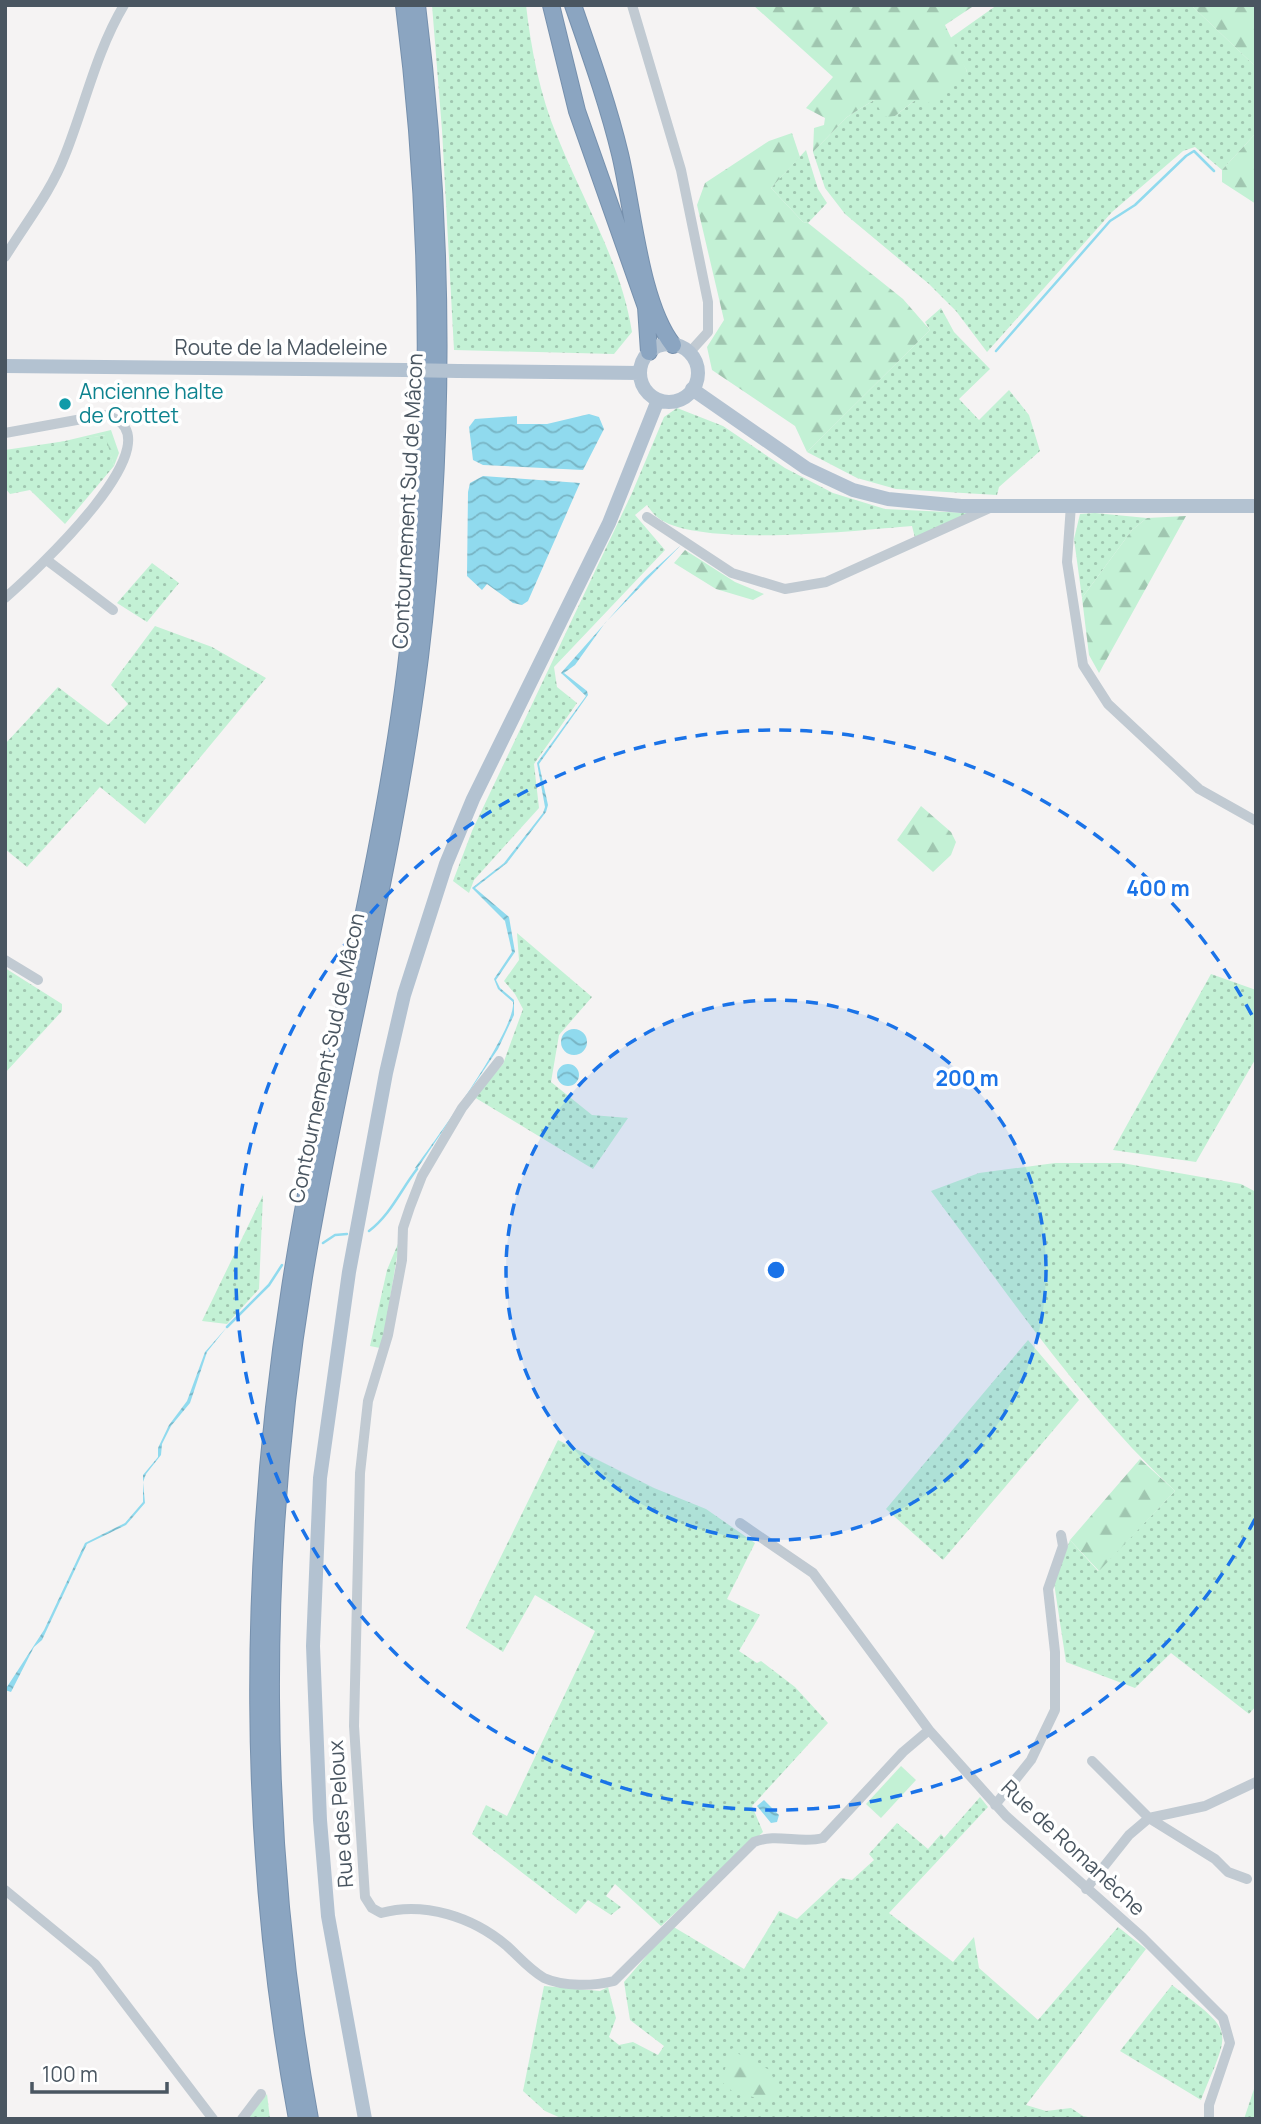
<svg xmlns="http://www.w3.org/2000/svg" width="1261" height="2124" font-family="Manrope,sans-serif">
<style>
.green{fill:url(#green-dots)}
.forest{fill:url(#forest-firs)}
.pitch{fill:#c3f1d5}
.water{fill:url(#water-waves)}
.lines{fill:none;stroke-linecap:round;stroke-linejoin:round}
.stream{stroke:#90daee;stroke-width:2.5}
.highway-casing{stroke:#7690ad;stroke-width:18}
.minor{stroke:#c1cad2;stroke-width:10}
.major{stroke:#b3c2d1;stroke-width:14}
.highway{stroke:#8ba5c1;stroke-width:16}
.major-bridge{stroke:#b3c2d1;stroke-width:14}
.ring{fill:none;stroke:#1a73e8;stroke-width:3.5;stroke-dasharray:12 9}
.culture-dot{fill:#0f9aa8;stroke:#fff;stroke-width:2.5}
.labels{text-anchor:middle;stroke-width:7;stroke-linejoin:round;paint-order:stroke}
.street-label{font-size:21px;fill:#4a5661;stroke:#fff}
.culture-label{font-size:21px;fill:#0d838f;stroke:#fff;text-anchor:start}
.centre{fill:#1a73e8;stroke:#fff;stroke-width:3.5}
.ring-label{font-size:21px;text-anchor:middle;font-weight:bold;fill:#1a73e8;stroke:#fff;stroke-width:7;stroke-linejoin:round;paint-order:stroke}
</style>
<defs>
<pattern id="green-dots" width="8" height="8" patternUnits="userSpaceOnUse" patternTransform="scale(1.75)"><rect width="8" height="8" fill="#c3f1d5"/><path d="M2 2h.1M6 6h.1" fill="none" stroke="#a0c6b0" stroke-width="1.8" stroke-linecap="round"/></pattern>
<pattern id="forest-firs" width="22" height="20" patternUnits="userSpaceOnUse" patternTransform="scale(1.75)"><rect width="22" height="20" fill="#c3f1d5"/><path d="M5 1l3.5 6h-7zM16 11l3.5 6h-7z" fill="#a0c6b0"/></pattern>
<pattern id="water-waves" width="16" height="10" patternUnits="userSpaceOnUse" patternTransform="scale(1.75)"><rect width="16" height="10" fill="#90daee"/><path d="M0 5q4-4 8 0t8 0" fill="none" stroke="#78b4c4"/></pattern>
</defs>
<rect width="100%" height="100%" fill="#f5f3f3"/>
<path class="green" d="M432 5H526C531 49 540 95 557 136 583 201 621 262 632 332L614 354 454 350 442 130Z
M997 5H1191L1256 67V133L1222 170 1195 147 1183 151 1112 212 987 352 956 311 929 284 845 214 825 188 813 152 847 117 874 100 895 116 914 101 967 71 949 39Z
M806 150 818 189 827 203 808 223 803 222 771 188Z
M941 308 954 332 990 369 959 399 979 420 1009 390 1029 415 1040 451 999 487 997 495 896 489 857 478 807 452 930 330 925 322Z
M677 408 723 426 785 468 833 493 885 509 968 513 915 538 912 526C860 530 696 549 657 517 653 514 650 509 647 505L635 515 665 550 554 667 557 687 577 703 534 764 539 808 474 880 469 893 453 881 472 831 632 493 664 417Z
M106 435 114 466 65 524 30 490 10 494 5 488V450Z
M1095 513 1147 518 1132 530 1082 598 1074 539 1080 514Z
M152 563 179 583 147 622 117 603Z
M155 626 212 647 266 678 145 824 100 787 27 867 5 849V744L58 687 108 725 128 704 111 685Z
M517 933 592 997 559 1035 551 1082 592 1115 628 1118 593 1169 474 1097 503 1064 523 1009 515 994 504 981 519 960Z
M5 968 62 1004V1011L5 1073Z
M1211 974 1256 990V1058L1196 1162 1113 1150Z
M1055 1163H1122L1241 1184 1256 1192V1706L1249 1714 1171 1653 1135 1688 1066 1662 1054 1583 1070 1540 1098 1571 1175 1491C1081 1403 1008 1294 931 1191L979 1173Z
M263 1195 259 1289 227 1324 202 1321Z
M400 1239 384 1334 380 1348 370 1346 387 1270Z
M1028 1340 1079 1400 943 1560 886 1509Z
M558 1440 654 1488 706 1509 755 1543 727 1599 760 1615 739 1651 757 1663 761 1661 795 1687 828 1723 752 1806 763 1832 661 1926 615 1884 606 1896 621 1907 611 1915 588 1900 576 1914 472 1834 486 1805 507 1816 595 1631 535 1595 503 1652 466 1628Z
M980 1797 988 1807 889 1913 953 1962 974 1937 979 1968 1038 2020 1118 1927 1146 1949 1026 2105 1046 2111 1071 2108 1083 2116 1098 2119H563L545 2111 523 2091 544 1986 600 1991 608 1987 616 2018 609 2037 619 2045 633 2042 658 2055 664 2046 630 2020 624 1982 672 1926 744 1969 779 1911 797 1919 841 1878 852 1880 874 1860 869 1854 897 1823 928 1849 941 1834 944 1838Z
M1172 1985C1236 2034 1231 2026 1201 2100L1120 2051Z
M1256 2083V2119H1244Z
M267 2094 270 2119H247Z"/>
<path class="forest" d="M753 5H975L945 25 967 71 927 104 914 101 895 116 884 117 874 100 847 117 813 152 814 128 824 125 825 118 806 108 833 77Z
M1191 5H1256V67Z
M792 133 800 157 771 188 803 222 808 223 903 299 930 330 807 452 795 426 712 370 707 347 724 320 697 205 705 183 769 141Z
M1256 133V204L1222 182V170Z
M111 430 119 453 114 466 105 435 44 446Z
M1186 516 1099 673 1089 655 1082 598 1132 530 1147 518Z
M685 550 735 582 764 594 753 600 716 589 674 563Z
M921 806 951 832 956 842 951 855 933 872 897 840Z
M1140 1459 1175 1491 1099 1571 1070 1540Z
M732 2048 745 2059 768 2069 782 2091 769 2101 733 2092 721 2081Z"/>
<path class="pitch" d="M901 1766 916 1780 881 1818 866 1804Z"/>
<path class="water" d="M589 414 599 417 604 429 583 470 483 465 473 460 469 427 475 419 517 416V424H547Z
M483 476 580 483 528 601 522 605 513 603 487 584 482 590 467 576 468 492 470 483Z
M681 545 605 623 575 665 564 673 587 691 588 695 539 764 548 805 546 812 507 863 475 888 509 917 515 952 496 980 500 988 514 1000V1015L498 1049 417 1169 415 1168C435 1140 516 1031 513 1002L498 989 494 979 512 952 505 921 472 888 504 863 543 813 545 807 537 763 586 696 561 673 645 578Z
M561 1042a13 13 0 1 1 26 0a13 13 0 1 1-26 0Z
M557 1075a11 11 0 1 1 22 0a11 11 0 1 1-22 0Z
M227 1327 207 1352 190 1403 171 1426 162 1444 161 1455 146 1474 143 1482 145 1503 126 1525 87 1544 42 1640 34 1647 11 1692 5 1690 44 1630 85 1543 125 1523 143 1502V1475L158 1457V1448L169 1425 187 1401 205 1352Z
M764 1800 779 1815 777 1822 771 1823 757 1806Z"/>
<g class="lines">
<path class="stream" d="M996 351 1110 221 1135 205 1186 156 1194 151 1214 171
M369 1231C391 1214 400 1191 417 1169
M323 1243 335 1235 347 1234
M227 1327 269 1285 282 1265"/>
<defs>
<path id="highway" d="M551 5 577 111 646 307 649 352
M573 5C590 54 608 104 620 154 633 208 640 303 673 345
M297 2119C246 1845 247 1563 290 1288 322 1080 380 877 406 667 433 448 432 225 404 5
M310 2119C259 1841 259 1555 304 1277 338 1069 394 866 420 657 446 441 444 221 417 5"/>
</defs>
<use href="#highway" class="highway-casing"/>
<path class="minor" d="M632 5 681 170 708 302V332L689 353
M5 257C25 224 51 192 65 155 85 105 96 52 124 5
M5 433 104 415C188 433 28 578 5 598
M1071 505 1067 562 1083 665 1108 704 1199 789 1256 821
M647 517 732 573 785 589 826 582 992 507
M48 561 113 610
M5 960 38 980
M499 1061 462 1108 422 1176 410 1207 403 1228 402 1260 388 1335 368 1401 360 1473 354 1726 365 1897 372 1908 381 1913C424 1901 473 1917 507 1946 519 1957 530 1970 544 1978 564 1987 594 1986 614 1981L754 1842C776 1833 800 1844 823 1838L903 1752 929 1730
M740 1523 813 1573 929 1730 1006 1816 1142 1937 1223 2018 1230 2043 1209 2105V2119
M1092 1761 1149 1818 1215 1859 1228 1872 1247 1879
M995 1805 1031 1760 1055 1710V1652L1048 1589 1063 1546 1061 1535
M1086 1889 1129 1835 1149 1818 1205 1806 1256 1782
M5 1890 95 1964 213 2119
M242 2119 261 2094"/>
<path class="major" d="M640 373a29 29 0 1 1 58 0a29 29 0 1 1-58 0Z
M5 366 405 370
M458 371 640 373
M692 389 806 468 853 490 888 499 961 506H1256
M365 2119 328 1916 320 1820 313 1646 320 1478 349 1272 386 1073 404 995 446 864 473 799 609 523 658 400"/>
<use href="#highway" class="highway"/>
<path class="major-bridge" d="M405 370 458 371"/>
</g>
<circle cx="776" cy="1270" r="270" fill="#1a73e8" fill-opacity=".12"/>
<g class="ring">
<circle cx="776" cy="1270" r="270"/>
<path d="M1255 1519A540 540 0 1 1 1255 1021"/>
</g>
<circle class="culture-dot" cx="65" cy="404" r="7"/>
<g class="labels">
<g class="street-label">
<text x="281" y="355">Route de la Madeleine</text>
<text transform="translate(408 501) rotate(-87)" y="7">Contournement Sud de Mâcon</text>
<text transform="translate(327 1058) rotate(-78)" y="7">Contournement Sud de Mâcon</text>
<text transform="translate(341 1814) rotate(-94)" y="7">Rue des Peloux</text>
<text transform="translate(1073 1848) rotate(43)" y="7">Rue de Romanèche</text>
</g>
<g class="culture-label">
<text x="79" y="399">Ancienne halte<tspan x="79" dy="24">de Crottet</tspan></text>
</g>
</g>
<circle cx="776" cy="1270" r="10" class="centre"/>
<g class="ring-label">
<text x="1158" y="896">400 m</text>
<text x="967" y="1086">200 m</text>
</g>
<rect width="1261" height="2124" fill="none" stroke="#4a5661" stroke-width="14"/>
<path d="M32 2082v10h135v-10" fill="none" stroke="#4a5661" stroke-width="3.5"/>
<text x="42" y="2082" font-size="21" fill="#4a5661" stroke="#ffffff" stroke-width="5" paint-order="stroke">100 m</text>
</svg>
